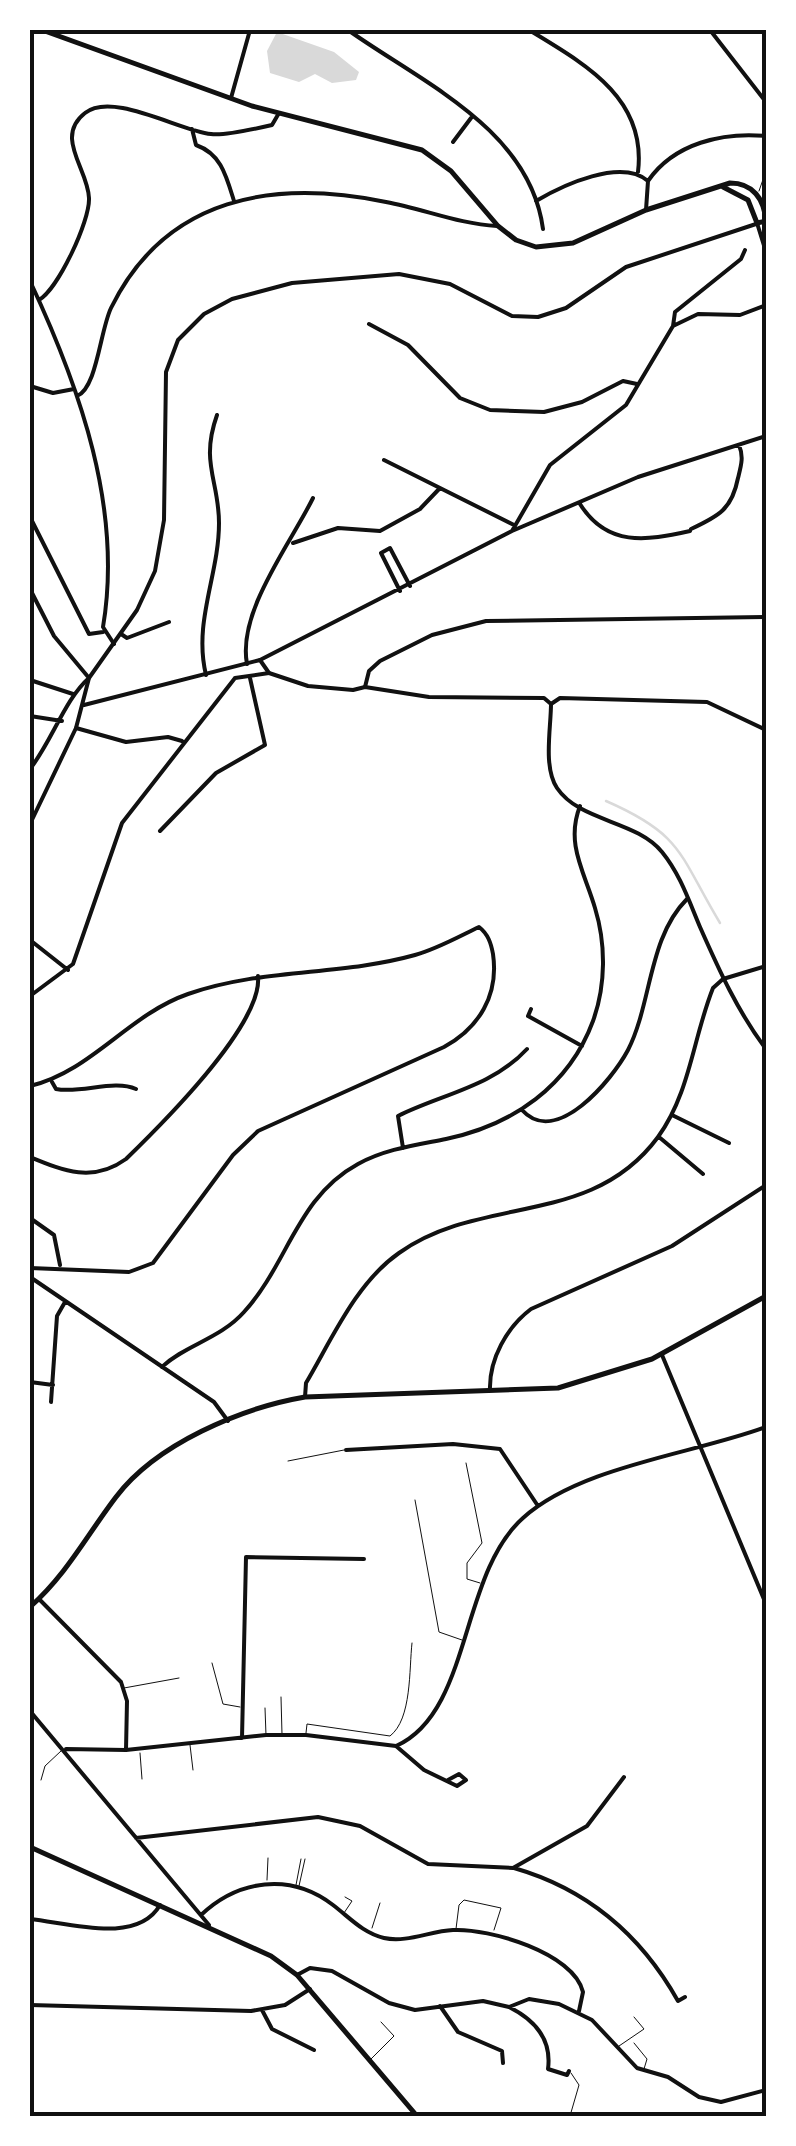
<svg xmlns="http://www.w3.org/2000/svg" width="796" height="2146" font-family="'Noto Sans',sans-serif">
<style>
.water{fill:#d9d9d9}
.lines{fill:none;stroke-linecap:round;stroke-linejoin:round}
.stream{stroke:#d9d9d9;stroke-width:2.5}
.service{stroke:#111;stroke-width:1}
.minor{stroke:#111;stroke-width:4}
.tertiary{stroke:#111;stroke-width:4}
.secondary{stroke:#111;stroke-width:5}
.primary{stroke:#111;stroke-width:5}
.neatline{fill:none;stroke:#111;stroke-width:4}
</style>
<rect width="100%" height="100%" fill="#fff"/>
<path class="water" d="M277 32 334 52 359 72 356 80 332 83 315 74 299 82 270 73 267 51Z"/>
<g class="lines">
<path class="stream" d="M606 801C684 835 679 855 720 923"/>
<path class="service" d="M759 191 766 171
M288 1461 344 1450
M466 1463 482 1543 467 1563V1579L480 1583
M415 1500 439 1632 462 1640
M212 1663 223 1704 240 1707
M124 1688 179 1678
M281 1697 282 1734
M265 1708 266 1735
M306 1733 307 1724 390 1736C412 1719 409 1669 412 1643
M190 1745 193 1770
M140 1753 142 1779
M41 1780 45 1766 61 1751
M267 1880 268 1858
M296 1885 301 1859
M299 1886 305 1859
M344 1913 352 1901 345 1897
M372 1928 380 1903
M456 1929 459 1905 464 1900 501 1908 494 1930
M634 2043 647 2059 644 2069
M619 2046 644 2029 634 2017
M371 2059 394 2036 381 2022
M570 2116 579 2085 571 2073"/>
<path class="minor" d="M348 30C421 82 530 129 543 229
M529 30C585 64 647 98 638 172
M710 30 766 102
M231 98 250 30
M192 129 196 145C221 154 226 175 234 201
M453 142 471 118
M536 201C563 185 621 158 648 181
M646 210 648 181C674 143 723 132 766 136
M757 223 766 252
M30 281C80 388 123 509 103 627L114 644
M39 300C58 289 90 221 89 198 88 169 54 137 85 113 112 91 180 131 211 134 223 136 259 128 272 125L279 113
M369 324 408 345 460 398 490 410 544 412 582 402 623 381 637 384
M673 326 675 312 741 259 745 250
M30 386 53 393 74 389
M77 396C97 388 100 331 111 308 166 196 274 179 386 202 424 209 459 224 497 226
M384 460 514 525
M580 504C607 547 646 541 690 531
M30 517 89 634 103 632
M691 529C719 516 732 509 738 478 741 466 744 457 739 445
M512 531 550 465 626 405 673 326 698 314 740 315 766 305
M293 543 338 528 380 531 420 509 440 488
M30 589 54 636 89 678C65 699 52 741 30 769
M400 591 381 553 390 548 410 586
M121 634 127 638 169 622
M260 660 512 531 638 477 766 436
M247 664C237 612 291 543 313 498
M206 675C193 622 219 575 219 523 219 480 200 463 217 415
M235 678 269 673
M30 680 73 694
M365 687 369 671 380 661 432 635 486 621 766 617
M551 704 560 698 707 702 766 730
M30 716 62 721
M76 728 126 742 168 737 182 741
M160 831 216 773 265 745 250 678
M30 940 68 970
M30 996 73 964 122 823 235 678
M531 1009 528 1016 582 1046
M52 1082 56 1089C81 1094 114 1079 136 1089
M30 1086C92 1071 128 1015 188 994 262 968 340 976 415 955 437 949 458 937 479 927 488 934 491 943 493 954 499 995 479 1028 444 1047L258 1131 233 1155 153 1263 129 1272 30 1268
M522 1110C556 1148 612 1080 628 1050 652 1003 648 938 687 899
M672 1115 729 1143
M659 1137 703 1174
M403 1148 398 1116C442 1094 492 1087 527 1049
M30 1157C64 1171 93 1183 126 1159 161 1125 263 1024 258 976
M30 1218 54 1235 60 1265
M30 1277 214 1402 228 1421
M662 1355 766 1604
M162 1367C185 1345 220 1339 244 1312 288 1264 297 1197 358 1164 385 1149 416 1145 446 1139 513 1125 569 1086 593 1021 606 985 606 944 595 908 585 873 565 844 580 806
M30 1382 53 1385
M490 1390C489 1359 507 1327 531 1309L672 1246 766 1185
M305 1397 306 1383C332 1339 356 1283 399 1253 482 1194 591 1228 658 1137 690 1093 693 1038 713 988L723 979 766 966
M51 1402 57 1316 65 1302
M346 1450 453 1444 500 1449 538 1506
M39 1599 121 1682 127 1701 126 1750 266 1735H306L396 1746C472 1712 459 1575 523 1518 581 1466 694 1454 766 1427
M30 1711 209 1925
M242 1738 246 1557 364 1559
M396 1746 424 1770 457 1786 466 1780 459 1774 448 1780
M66 1749 126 1750
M136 1838 318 1817 360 1826 428 1864 513 1868 587 1826 624 1777
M514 1868C587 1889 641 1935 678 2001L685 1997
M201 1915C238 1880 290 1872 333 1905 350 1918 363 1933 384 1938 407 1943 430 1931 453 1930 489 1928 574 1953 583 1992L579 2011
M30 1919C69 1923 137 1945 160 1905
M297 1975 310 1968 332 1971 389 2003 415 2010 483 2001 509 2007 529 1999 559 2004 592 2020 637 2068 668 2077 699 2097 721 2102 766 2090
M30 2005 251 2011 285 2005 310 1989
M440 2006 458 2032 502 2051 503 2063
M509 2007C535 2020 552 2039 548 2069L567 2075 569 2071
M262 2010 272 2029 314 2050"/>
<path class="tertiary" d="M84 705 260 660 269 673 308 686 353 690 365 687 429 697 544 698 551 704C551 728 543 767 557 788 580 822 636 820 662 852 680 874 689 901 700 927 719 970 738 1012 766 1049
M30 824 76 728 89 678 137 610 155 571 164 520 166 372 178 340 204 314 232 299 292 283 399 274 450 284 512 316 538 317 566 308 626 267 756 224"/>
<path class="secondary" d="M42 30 252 106 422 150 451 171 498 226 516 240 536 247 573 243 646 210 730 183C753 183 764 199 766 221
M723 187 748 200 757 223 766 221
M30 1847 271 1956 297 1975 417 2116"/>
<path class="primary" d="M30 1607C67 1574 87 1535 116 1497 156 1444 241 1408 305 1397L558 1388 652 1359 766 1296"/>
</g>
<rect width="796" height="2146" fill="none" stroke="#ffffff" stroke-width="65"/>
<rect x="32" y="32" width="732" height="2082" class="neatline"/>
</svg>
